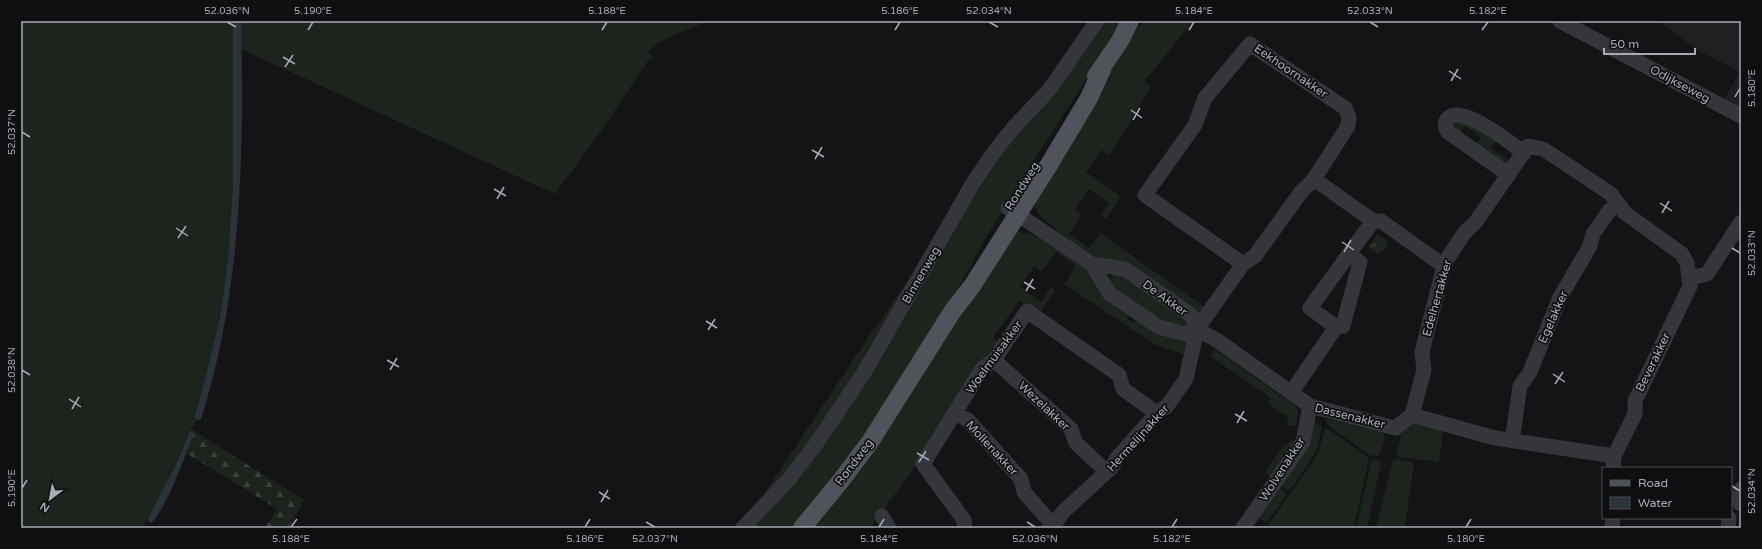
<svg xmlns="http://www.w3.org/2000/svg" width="1762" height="549" font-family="'Varela Round',sans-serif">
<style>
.built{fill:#202023}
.grass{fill:#1c241d}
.forest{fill:url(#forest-firs)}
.park{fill:url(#park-tufts)}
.water{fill:#2a333a}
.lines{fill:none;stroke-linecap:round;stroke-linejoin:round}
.minor{stroke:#35363b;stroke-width:15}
.major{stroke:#51535a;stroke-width:18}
.ticks{fill:none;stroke:#a6abb6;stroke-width:1.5}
.labels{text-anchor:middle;stroke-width:3.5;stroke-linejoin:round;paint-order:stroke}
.street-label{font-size:12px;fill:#a6abb6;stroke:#0f0f11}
.neatline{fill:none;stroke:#a6abb6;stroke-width:1.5}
.ticks-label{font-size:10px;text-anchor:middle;fill:#a6abb6}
</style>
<defs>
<pattern id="forest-firs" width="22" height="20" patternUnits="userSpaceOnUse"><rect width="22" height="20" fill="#1c241d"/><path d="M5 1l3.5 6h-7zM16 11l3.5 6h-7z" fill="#3a413c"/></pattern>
<pattern id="park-tufts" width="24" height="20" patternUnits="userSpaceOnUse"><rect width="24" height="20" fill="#1c241d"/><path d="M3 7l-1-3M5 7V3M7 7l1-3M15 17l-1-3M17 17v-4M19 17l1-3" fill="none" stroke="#3a413c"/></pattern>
</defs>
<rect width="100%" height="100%" fill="#141416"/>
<path class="built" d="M1658 21H1741V111L1723 101 1740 72 1699 51Z"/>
<path class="grass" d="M21 21H233V184L228 260 220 318 206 375 195 416 197 420 190 431 163 490 142 528H21Z
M241 21H708C693 28 657 40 648 52L653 57 647 62 606 124 555 194 241 49Z
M1106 21H1125L1043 146 987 236 952 299 886 407 793 528H750L767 509 964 206 1012 139 1054 95Z
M1144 21H1193L1144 82 1151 87 1110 155 1101 150 1086 172 1120 196 1119 199 1106 219 1101 216 1109 203 1089 189 1075 209 1082 215 1069 234 1089 248 1100 233 1206 308 1200 313H1196L1075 245 1040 216 1035 207 1034 201 1134 32Z
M1458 120 1497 140 1491 148 1508 160 1514 151 1518 154 1508 169 1475 146 1481 137 1465 126 1458 135 1452 124Z
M1017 232 1028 233 1064 251 1090 269 1109 302 1129 316 1127 319 1133 322 1138 319 1183 338 1188 345 1186 355 1154 344 1064 284 1076 266 1056 252 1042 271 1034 266 1020 287 1041 302 1051 287 1055 290 1041 311 1034 305 1032 309 1019 301 993 338 999 343 913 470 872 525 874 528H810Z
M929 251 910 289 799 460 758 503 872 332Z
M1115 272 1181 312 1189 326 1163 325 1112 291 1109 279Z
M1214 350H1216L1295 406 1298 411 1296 426H1291L1286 423 1289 418 1269 404 1271 398 1210 356Z
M1327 419 1383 433 1385 436 1380 454 1377 456 1369 455 1327 424Z
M1313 420 1322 427 1316 452 1291 489 1288 490 1279 485Z
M1414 422 1441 429 1443 432 1439 462 1399 457 1396 454 1401 436 1397 435Z
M1327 428 1369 458 1354 528H1266L1316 457 1320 447 1325 429Z
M1293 439 1297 440 1272 478 1266 473C1273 458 1280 448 1293 439Z
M1374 459 1382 461 1367 528H1356L1371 462Z
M1395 459 1412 462 1414 464 1405 528H1376L1392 463Z
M1278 487 1286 492V496L1268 521H1264L1257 517Z"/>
<path class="forest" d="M194 431 304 500 288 528H265L277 509 186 453Z"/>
<path class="park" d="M1377 235 1384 238 1388 243 1386 248 1378 254 1369 247Z"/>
<path class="water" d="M233 21H241C244 154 242 290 201 419L198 420 195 418V416L206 375 220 318 228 260 233 184Z
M191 430 194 432C186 454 167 508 151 523L147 520 176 464 190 431Z"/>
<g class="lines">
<path class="minor" d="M1560 21 1741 116
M1509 175 1448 132C1446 129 1444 125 1446 121 1457 99 1513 145 1524 153
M1314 179 1373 221H1381L1444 266
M1008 208 1092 264 1125 269 1191 315 1197 329
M1349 254 1373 221
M1092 264 1109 293 1159 327 1185 334 1197 329
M1690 278 1707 274 1741 222
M1197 329 1218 341 1310 406 1395 428 1412 415
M994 360 1071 429 1076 443 1107 472
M1291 393 1336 327 1343 326 1360 262 1349 254 1310 308 1336 327
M955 413 968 420 1021 479 1024 492 1053 525
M1412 415 1424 370 1422 352 1444 266 1449 256 1465 232 1475 223 1528 146 1543 149 1557 158 1611 194 1625 213 1682 254 1687 263 1690 286 1635 401V414L1614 456 1613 468
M1412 415 1495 438 1614 456
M1512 441 1520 386 1530 372 1560 297 1590 246 1593 234 1609 211 1618 204
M1739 503 1741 489
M882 516 889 528
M743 528 790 478 816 444 865 371 973 183 994 152 1014 127 1049 90 1097 21
M965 528 964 520 923 464 982 369 994 360 1027 311 1119 375 1123 389 1157 413
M1049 528 1056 522 1063 512 1112 467 1117 458 1157 413 1167 406 1186 379 1197 329 1243 264 1255 256 1301 192 1314 179 1348 126 1349 117 1345 108 1250 44 1205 98 1195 125 1145 195 1243 264
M1243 528 1303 442 1310 406
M1612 528 1613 518
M1728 528 1729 518"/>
<path class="major" d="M1096 76 1120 41 1130 21
M802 528 839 483 870 442 952 312 972 286 1044 173 1089 98 1103 67"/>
</g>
<path class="ticks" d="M227 22 236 27M989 22 998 27M1370 22 1378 27M308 30 313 22M602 30 607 22M895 30 900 22M1189 30 1194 22M1482 30 1488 22M283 57 295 64M285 67 293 55M1449 71 1461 79M1451 81 1458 69M1735 97 1740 88M1131 110 1142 118M1133 120 1140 108M22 132 30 137M812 150 824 157M815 159 822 147M494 189 506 196M497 199 504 187M1660 203 1672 211M1662 213 1669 201M176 228 188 236M178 238 186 226M1342 242 1354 250M1732 248 1740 253M1344 252 1351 240M1024 282 1035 289M1026 291 1033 279M706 321 717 328M708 330 715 319M387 360 399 367M22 370 30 375M390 370 397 358M1553 374 1565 382M1555 384 1563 372M69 399 81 407M72 409 79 397M1235 414 1247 421M1237 423 1244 411M917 453 929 460M919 462 926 451M1732 486 1740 491M22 488 27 480M599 492 610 499M601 502 608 490M646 522 655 527M1027 522 1035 527M291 527 297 519M585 527 590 519M879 527 884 519M1172 527 1177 519M1466 527 1471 519"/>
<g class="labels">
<g class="street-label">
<text transform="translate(1291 71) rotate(34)" y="4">Eekhoornakker</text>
<text transform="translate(1680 84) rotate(28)" y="4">Odijkseweg</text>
<text transform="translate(1022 186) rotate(-58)" y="4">Rondweg</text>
<text transform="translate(921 275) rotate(-60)" y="4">Binnenweg</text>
<text transform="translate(1165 298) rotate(36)" y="4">De Akker</text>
<text transform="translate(1437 298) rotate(-74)" y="4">Edelhertakker</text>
<text transform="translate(1553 317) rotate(-66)" y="4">Egelakker</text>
<text transform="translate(994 357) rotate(-54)" y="4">Woelmuisakker</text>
<text transform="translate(1653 362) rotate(-64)" y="4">Beverakker</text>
<text transform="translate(1044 406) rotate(43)" y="4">Wezelakker</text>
<text transform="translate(1350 416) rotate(14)" y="4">Dassenakker</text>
<text transform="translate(1138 438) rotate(-48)" y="4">Hermelijnakker</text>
<text transform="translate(992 448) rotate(47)" y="4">Mollenakker</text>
<text transform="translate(854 462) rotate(-53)" y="4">Rondweg</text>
<text transform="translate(1282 469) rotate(-57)" y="4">Wolvenakker</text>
</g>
</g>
<rect width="1762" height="549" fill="none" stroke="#0f0f11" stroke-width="44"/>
<rect x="1602" y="467" width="130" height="52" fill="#0f0f11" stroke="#4b4d53"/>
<rect x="1610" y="480" width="20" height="6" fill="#51535a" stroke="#4b4d53"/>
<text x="1638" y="487" font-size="12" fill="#a6abb6">Road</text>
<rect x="1610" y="497" width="20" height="12" fill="#2a333a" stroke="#4b4d53"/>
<text x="1638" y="507" font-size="12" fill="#a6abb6">Water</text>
<g transform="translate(50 499) rotate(212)" stroke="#0f0f11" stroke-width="3" paint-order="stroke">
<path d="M0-3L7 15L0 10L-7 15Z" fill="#a6abb6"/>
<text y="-6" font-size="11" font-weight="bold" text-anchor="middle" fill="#a6abb6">N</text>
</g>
<path d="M1604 48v6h91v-6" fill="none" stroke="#a6abb6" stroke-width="2"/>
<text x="1610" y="48" font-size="12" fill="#a6abb6" stroke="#0f0f11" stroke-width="3" paint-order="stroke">50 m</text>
<rect x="22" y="22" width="1718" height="505" class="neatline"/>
<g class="ticks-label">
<text x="227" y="14">52.036°N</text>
<text x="313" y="14">5.190°E</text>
<text x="607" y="14">5.188°E</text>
<text x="900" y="14">5.186°E</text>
<text x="989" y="14">52.034°N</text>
<text x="1194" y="14">5.184°E</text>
<text x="1370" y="14">52.033°N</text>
<text x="1488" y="14">5.182°E</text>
<text transform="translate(1751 88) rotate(-90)" y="4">5.180°E</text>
<text transform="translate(11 132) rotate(-90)" y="4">52.037°N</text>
<text transform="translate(1751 253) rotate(-90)" y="4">52.033°N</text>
<text transform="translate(11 370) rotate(-90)" y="4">52.038°N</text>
<text transform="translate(11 488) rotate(-90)" y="4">5.190°E</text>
<text transform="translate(1751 491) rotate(-90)" y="4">52.034°N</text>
<text x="291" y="542">5.188°E</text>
<text x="585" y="542">5.186°E</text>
<text x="655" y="542">52.037°N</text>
<text x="879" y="542">5.184°E</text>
<text x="1035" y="542">52.036°N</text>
<text x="1172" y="542">5.182°E</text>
<text x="1466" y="542">5.180°E</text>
</g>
</svg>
